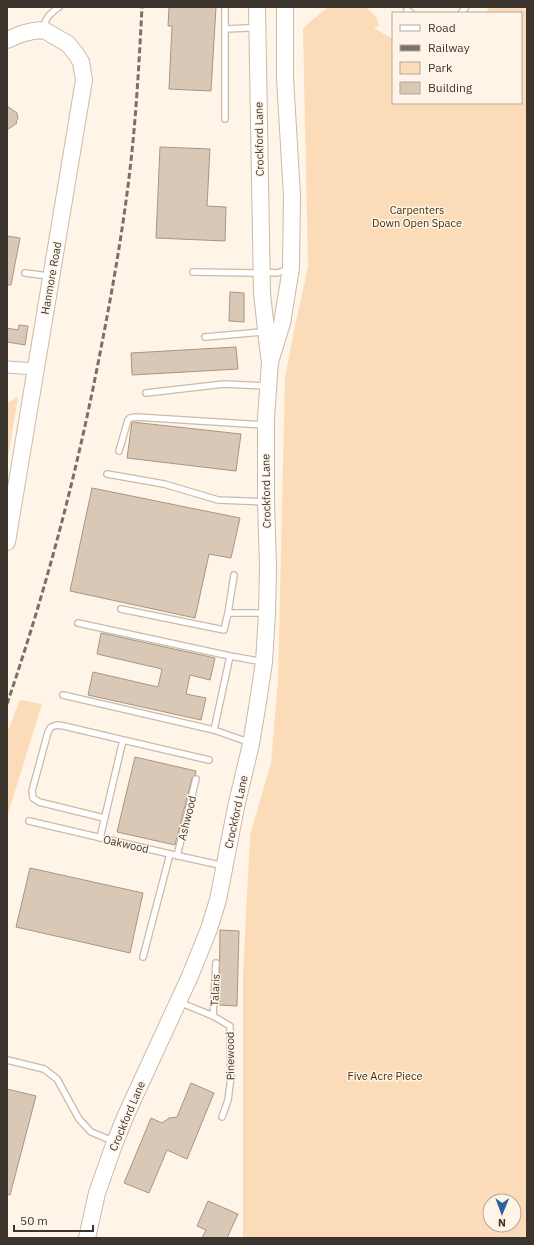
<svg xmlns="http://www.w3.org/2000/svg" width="534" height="1245" font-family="'IBM Plex Sans',sans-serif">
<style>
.green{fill:#fcdcb8;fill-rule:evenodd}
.building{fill:#d9c8b5;stroke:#a69684}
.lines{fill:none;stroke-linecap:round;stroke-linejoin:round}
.lane-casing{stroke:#cbbaa7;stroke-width:8}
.street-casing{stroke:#cbbaa7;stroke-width:13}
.secondary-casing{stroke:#cbbaa7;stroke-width:18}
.lane{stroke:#fff;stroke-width:5.5}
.street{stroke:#fff;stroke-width:11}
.secondary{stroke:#fff;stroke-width:16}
.rail{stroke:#797168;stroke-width:3;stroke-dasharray:6 3;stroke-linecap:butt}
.labels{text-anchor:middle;stroke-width:3;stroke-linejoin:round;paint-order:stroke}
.street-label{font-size:11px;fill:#3c352e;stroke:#fff4e8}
.park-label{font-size:11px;fill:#472c04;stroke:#fff4e8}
</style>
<rect width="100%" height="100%" fill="#fff4e8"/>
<path class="green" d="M328 7H366L377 18 379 26 374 28 393 39V103H521V13H485L490 7H522L527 11V1238H243V973L250 835 271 763 278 680 285 378 294 331 308 267 303 28ZM490 1201H514V1225H490Z
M18 397 7 463V403Z
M20 700 42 704 7 817V733Z"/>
<path class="building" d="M169 7H216L211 91 169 89 172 26H168Z
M7 106 17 113 18 119 16 121 17 123 7 130Z
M160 147 210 149 207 206 226 207 225 241 156 238Z
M7 236 20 238 11 285H7Z
M230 292 244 293V322L229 321Z
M19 325 28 326 25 345 7 342V328L18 330Z
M236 347 238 369 132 375 131 353Z
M132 422 241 434 236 471 127 458Z
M92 488 240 518 231 558 209 554 195 618 70 591Z
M101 633 215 658 210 680 190 675 186 694 206 698 201 720 88 695 93 672 158 687 162 669 97 654Z
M135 757 196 771 195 775 192 778 175 845 117 832Z
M30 868 143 893 130 953 16 927Z
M220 930 239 931 237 1006 219 1005Z
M191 1083 214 1093 187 1159 167 1150 149 1193 124 1183 151 1118 162 1123 169 1118 177 1117Z
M7 1089 36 1096 10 1195 7 1194Z
M208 1201 238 1214 227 1238H202L206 1230 197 1226Z"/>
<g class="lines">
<defs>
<path id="lane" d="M225 7V119
M407 10 411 13
M461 13 466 7
M44 29C45 17 50 14 59 7
M225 29 248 28
M193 272 255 273 261 272 277 273 289 269
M25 273 49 276
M205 337 261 332 265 329
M146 393 224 384 266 386
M119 451 128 420 130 418 136 417 265 425
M107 474 164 484 218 500 265 502
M121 609 224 630 228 613H267
M228 613 234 575
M78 623 230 656 264 662
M63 695 214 730 251 743
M214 730 230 656
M104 818 39 802 33 798 32 791 48 732 51 727 57 725 64 726 123 740
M29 821 170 854 224 866
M100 838 123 740 209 760
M177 856 196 779
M143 957 170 854
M179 1002 213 1016 230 1026 231 1077 228 1100 222 1117
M213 1016 216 963
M7 1060 44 1069 57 1079 79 1119 91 1132 113 1141"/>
<path id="street" d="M7 367 36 369"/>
<path id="secondary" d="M257 7 262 293 269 357
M7 40 21 34 33 31 44 30 68 44 76 54 81 62 84 80 7 542
M87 1238 97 1193 115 1142 126 1115 190 976 209 929 218 900 236 807 251 744 258 702 264 662 267 613 268 566 266 502V418L270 362 282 323 291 268 292 196 285 78V7"/>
</defs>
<use href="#lane" class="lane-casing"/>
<use href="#street" class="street-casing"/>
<use href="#secondary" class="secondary-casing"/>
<use href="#lane" class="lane"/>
<use href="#street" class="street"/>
<use href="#secondary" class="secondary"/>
<path class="rail" d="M7 704C47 587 78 469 101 348 112 292 122 235 129 178 136 121 139 64 142 7"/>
</g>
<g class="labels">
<g class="street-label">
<text transform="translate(259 139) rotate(-91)" y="4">Crockford Lane</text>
<text transform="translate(51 278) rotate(-80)" y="4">Hanmore Road</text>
<text transform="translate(266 491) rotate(-91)" y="4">Crockford Lane</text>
<text transform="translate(236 812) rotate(-78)" y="4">Crockford Lane</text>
<text transform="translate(187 818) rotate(-76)" y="4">Ashwood</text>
<text transform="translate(126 844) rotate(13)" y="4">Oakwood</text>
<text transform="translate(215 990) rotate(-87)" y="4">Talaris</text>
<text transform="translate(230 1056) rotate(-91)" y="4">Pinewood</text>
<text transform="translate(127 1116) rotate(-67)" y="4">Crockford Lane</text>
</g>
<g class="park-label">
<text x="417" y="214">Carpenters<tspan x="417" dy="13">Down Open Space</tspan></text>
<text x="385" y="1080">Five Acre Piece</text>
</g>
</g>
<rect width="534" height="1245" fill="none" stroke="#3c352e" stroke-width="16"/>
<rect x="392" y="12" width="130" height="92" fill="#fff4e8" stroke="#b1a89e"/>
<rect x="400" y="25" width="20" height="6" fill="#ffffff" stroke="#b1a89e"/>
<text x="428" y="32" font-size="12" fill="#3c352e">Road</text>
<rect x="400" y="45" width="20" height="6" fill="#797168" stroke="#b1a89e"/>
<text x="428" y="52" font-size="12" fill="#3c352e">Railway</text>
<rect x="400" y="62" width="20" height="12" fill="#fcdcb8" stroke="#b1a89e"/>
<text x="428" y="72" font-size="12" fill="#3c352e">Park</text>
<rect x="400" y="82" width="20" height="12" fill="#d9c8b5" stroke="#b1a89e"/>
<text x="428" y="92" font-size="12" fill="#3c352e">Building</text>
<g transform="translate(502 1213) rotate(181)"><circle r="19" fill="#fff4e8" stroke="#b1a89e"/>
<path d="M0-3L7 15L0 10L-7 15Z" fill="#2a629b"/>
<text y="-6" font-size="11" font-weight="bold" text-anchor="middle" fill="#3c352e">N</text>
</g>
<path d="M14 1225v6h79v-6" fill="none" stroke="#3c352e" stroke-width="2"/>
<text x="20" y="1225" font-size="12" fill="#3c352e" stroke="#fff4e8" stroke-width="3" paint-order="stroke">50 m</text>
</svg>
